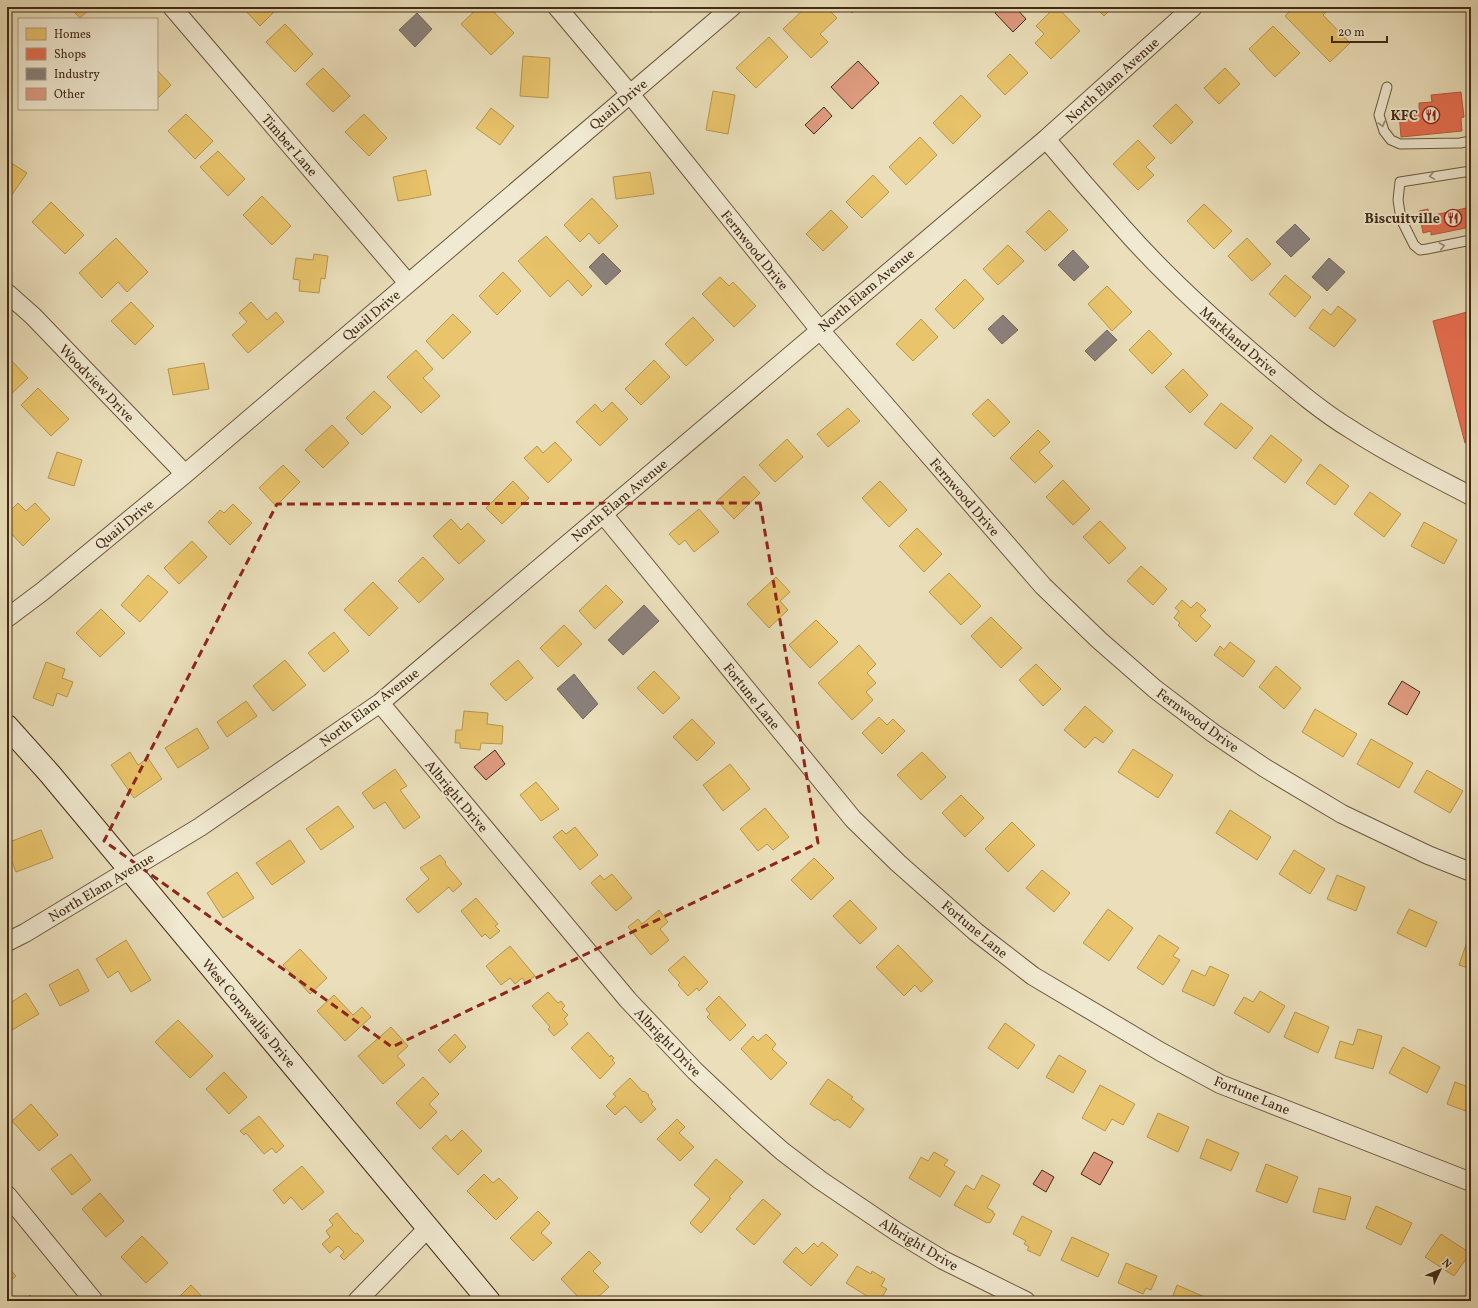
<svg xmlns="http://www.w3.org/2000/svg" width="1478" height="1308" font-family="Vollkorn,serif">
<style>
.homes{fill:#e9c46a;stroke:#b79650}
.shops{fill:#e76f51;stroke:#b65a3f}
.industry{fill:#8a817c;stroke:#75675d}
.building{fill:#df9c80;stroke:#432a14}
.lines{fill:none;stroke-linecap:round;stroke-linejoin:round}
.lane-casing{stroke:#6d573e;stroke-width:11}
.street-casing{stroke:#6d573e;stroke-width:20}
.secondary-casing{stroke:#432a14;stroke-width:24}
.lane{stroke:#f1ead2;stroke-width:9}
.street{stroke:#f1ead2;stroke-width:18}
.secondary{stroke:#f1ead2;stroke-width:22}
.oneway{stroke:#9a8a73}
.marked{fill:none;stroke:#8f2418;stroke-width:3;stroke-dasharray:8 5;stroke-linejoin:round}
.labels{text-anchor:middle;stroke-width:4;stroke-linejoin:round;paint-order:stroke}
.street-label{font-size:14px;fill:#432a14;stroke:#f1ead2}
.poi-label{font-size:14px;font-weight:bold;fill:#432a14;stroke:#f1ead2;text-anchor:end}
</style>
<rect width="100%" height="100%" fill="#eadfba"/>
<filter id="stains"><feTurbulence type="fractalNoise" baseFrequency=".005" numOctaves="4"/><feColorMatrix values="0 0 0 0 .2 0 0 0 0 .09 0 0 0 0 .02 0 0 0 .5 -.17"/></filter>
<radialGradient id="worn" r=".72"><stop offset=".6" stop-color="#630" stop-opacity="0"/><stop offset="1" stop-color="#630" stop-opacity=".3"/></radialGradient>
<path class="homes" d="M69 7H92L80 18Z
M242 7H274L277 9 260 26Z
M479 7H489L514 33 491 55 461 24Z
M616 7H653L652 12 616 8Z
M806 7H826L837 18 820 34 828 42 811 58 783 29Z
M847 7H858L852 13Z
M1055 7H1057L1080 31 1051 59 1035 43 1044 34 1036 26Z
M1095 7H1113L1104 16Z
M1294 7H1331L1323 15 1350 43 1330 62 1285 16Z
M285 24 313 54 295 72 266 42Z
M1273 26 1300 53 1275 77 1249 49Z
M769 37 788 57 756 88 736 68Z
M1010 54 1028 73 1005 95 987 76Z
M523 56 550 58 548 98 520 96Z
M323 68 350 96 333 112 306 84Z
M1225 68 1240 84 1219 104 1204 88Z
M157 70 171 85 157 99Z
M713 91 735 95 728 134 706 130Z
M961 95 981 116 953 144 933 123Z
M1176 104 1193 122 1171 144 1153 126Z
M491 108 514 126 500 145 476 128Z
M186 114 213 141 195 159 168 131Z
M364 114 387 138 369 156 345 132Z
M920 137 937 155 906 185 889 167Z
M1138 140 1155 158 1146 167 1154 175 1138 190 1113 164Z
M218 151 245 179 228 196 200 167Z
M8 161 27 173 11 196 7 194Z
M426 170 431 195 398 201 393 177Z
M650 172 654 194 616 199 613 177Z
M873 175 889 192 862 218 846 202Z
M262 196 291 226 272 245 243 215Z
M592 198 618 226 599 244 589 233 580 242 564 225Z
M51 202 84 235 65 254 32 222Z
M1204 204 1232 231 1214 249 1187 221Z
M831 210 848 227 823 251 806 234Z
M1049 210 1068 230 1045 251 1026 232Z
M546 236 592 286 582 296 568 280 550 297 518 261Z
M116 238 148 272 127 292 118 282 102 298 79 273Z
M1247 238 1271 264 1252 281 1228 256Z
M1008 245 1024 261 998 285 983 269Z
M314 254 328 256 325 279 321 278 319 293 299 291 300 280 293 279 296 258 313 260Z
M503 272 521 291 497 315 479 296Z
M1285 275 1311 297 1295 317 1269 294Z
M720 277 729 286 733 282 756 306 734 327 702 294Z
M965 279 984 299 954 329 935 309Z
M1107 286 1132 312 1112 331 1088 304Z
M131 302 154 326 135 345 111 321Z
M251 302 267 320 276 312 284 322 248 353 232 335 247 322 239 313Z
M1338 306 1356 320 1334 347 1309 328 1323 309 1331 315Z
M453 314 471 332 443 359 426 341Z
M693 317 714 340 686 366 665 344Z
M921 319 938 337 913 361 896 344Z
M1149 330 1172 354 1152 374 1129 350Z
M416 350 433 369 423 378 440 396 421 413 387 377Z
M7 356 28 378 8 397 7 396Z
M654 360 670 377 641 405 625 389Z
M204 363 209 389 173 395 168 369Z
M1183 369 1208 395 1190 413 1165 387Z
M38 388 69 419 51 436 21 405Z
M374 391 391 407 362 435 346 418Z
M988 399 1010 422 994 437 972 414Z
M612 402 628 419 600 446 576 422 595 404 602 412Z
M1221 403 1253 428 1236 449 1204 424Z
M848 408 860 421 828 447 817 434Z
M332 425 349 443 323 468 305 450Z
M1038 430 1050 442 1039 452 1053 466 1035 483 1010 458Z
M1271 435 1302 460 1285 483 1253 458Z
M787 439 803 457 775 482 759 465Z
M555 442 572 460 548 483 524 458 537 446 543 453Z
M57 452 82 460 74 486 48 478Z
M1320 464 1349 486 1335 505 1306 483Z
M283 465 300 482 276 506 259 488Z
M744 476 760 493 734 519 717 501Z
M1063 480 1090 509 1073 525 1046 497Z
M513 481 529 498 502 524 486 508Z
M880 481 907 510 889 527 862 498Z
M1370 492 1401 514 1384 537 1354 514Z
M18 503 26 511 35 503 50 519 23 546 7 529V514Z
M233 504 252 523 230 545 208 522 220 510 224 513Z
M699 509 719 532 694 552 685 540 679 545 669 534Z
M451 519 461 530 468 523 485 541 459 564 433 536Z
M1100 521 1126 548 1109 564 1083 537Z
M1424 522 1457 540 1444 564 1411 546Z
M917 528 942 554 924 572 899 546Z
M192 541 207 557 179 584 164 568Z
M423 557 444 579 419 603 398 581Z
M1141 566 1167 589 1153 605 1127 581Z
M949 573 981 606 961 625 929 592Z
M148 575 168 592 140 622 121 605Z
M776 577 790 592 780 601 788 610 769 628 747 604Z
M373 582 398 608 369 636 344 610Z
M606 585 623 602 595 629 579 611Z
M1182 600 1191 608 1197 602 1206 610 1200 616 1211 626 1196 642 1178 625 1180 623 1174 618 1179 611 1175 608Z
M101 609 125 633 100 657 76 633Z
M991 617 1022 648 1001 668 971 636Z
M816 620 838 642 810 668 789 645Z
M564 625 582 644 558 667 540 648Z
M334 632 349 651 324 672 308 653Z
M1230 642 1255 661 1243 677 1214 655 1220 646 1224 650Z
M859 645 876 664 867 673 876 683 866 692 873 700 852 720 818 683Z
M285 660 306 685 273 711 253 686Z
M518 660 533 678 506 701 490 684Z
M46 662 65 669 62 678 73 682 67 697 57 693 53 706 33 698Z
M1036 664 1061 689 1043 706 1019 680Z
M1276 666 1301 688 1284 709 1259 687Z
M654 671 680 698 663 714 637 688Z
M246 701 257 716 227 737 217 722Z
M1085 706 1113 731 1103 743 1095 737 1085 748 1064 730Z
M1315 709 1357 734 1343 757 1302 732Z
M464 711 488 713 487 724 503 726 502 744 481 743 480 750 460 748V743H455L456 730H462Z
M879 717 887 725 893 719 905 731 882 754 862 733Z
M692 719 715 743 697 761 673 737Z
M197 728 209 748 178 768 165 748Z
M1371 739 1413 763 1399 788 1357 764Z
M1133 749 1173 775 1158 798 1118 772Z
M130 752 138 765 148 758 162 779 134 798 111 765Z
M922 752 946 777 921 800 897 775Z
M730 764 750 789 723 811 703 785Z
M395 769 407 786 400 790 420 817 404 829 385 802 374 809 362 793Z
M1427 770 1463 791 1450 813 1414 792Z
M536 782 559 809 541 821 520 795Z
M961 795 984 818 965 837 942 813Z
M338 806 354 827 321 850 306 829Z
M765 808 789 837 773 850 767 844 758 851 740 829Z
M1230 810 1271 837 1257 860 1216 833Z
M1012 822 1035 845 1008 872 985 849Z
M575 827 598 855 580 870 553 837 562 830 566 834Z
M41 830 53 858 16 872 7 849V843Z
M290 840 305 862 272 885 256 863Z
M1294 850 1325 869 1310 894 1279 874Z
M440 855 446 862 445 864 462 884 453 892 449 887 418 913 406 899 429 879 420 868Z
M814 858 834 878 811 900 791 880Z
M1042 870 1070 893 1054 912 1026 888Z
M237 872 254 898 223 918 207 893Z
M612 874 632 898 616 911 591 883 600 875 604 880Z
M1337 875 1365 887 1356 911 1327 899Z
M476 898 498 924 495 926 500 931 490 939 485 934 482 937 461 911Z
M850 900 877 928 860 944 833 916Z
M1108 909 1133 928 1109 961 1083 943Z
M1409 909 1437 922 1426 947 1397 933Z
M659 910 668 922 660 929 669 940 651 955 628 927 638 919 642 924Z
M1159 935 1179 948 1173 956 1180 960 1163 985 1137 968Z
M1469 936 1471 937V969L1459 965Z
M126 940 151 980 131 992 118 971 108 978 96 959Z
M898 945 933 981 921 992 915 985 904 996 876 967Z
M510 946 535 976 526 983 522 978 515 984 510 978 501 985 486 966Z
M300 949 327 978 310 994 283 965Z
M684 956 708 982 699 991 697 988 688 996 678 985 680 983 668 970Z
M1210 966 1229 975 1214 1006 1182 991 1192 970 1205 976Z
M78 969 89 991 60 1006 49 985Z
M1260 991 1285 1006 1269 1033 1234 1013 1244 997 1253 1002Z
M548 992 558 1003 561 1001 565 1006 562 1009 568 1015 564 1019 568 1024 554 1036 548 1029 550 1027 532 1006Z
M26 993 39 1014 7 1033V1005Z
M334 995 353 1015 362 1007 371 1017 345 1041 317 1011Z
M719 996 746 1025 730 1041 707 1017 710 1014 706 1009Z
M1295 1012 1329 1027 1318 1053 1284 1037Z
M178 1020 213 1056 190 1078 155 1042Z
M1005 1023 1035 1045 1018 1069 988 1048Z
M391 1027 408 1046 397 1056 405 1065 383 1084 358 1056Z
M1358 1029 1382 1036 1373 1069 1335 1058 1340 1041 1353 1045Z
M588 1032 610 1057 611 1055 614 1058 612 1060 615 1063 600 1079 571 1048Z
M455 1034 466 1047 450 1063 438 1050Z
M766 1034 776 1044 772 1049 787 1063 771 1080 741 1049 753 1036 758 1041Z
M1403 1047 1440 1067 1427 1093 1389 1073Z
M1059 1055 1086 1071 1073 1093 1046 1077Z
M224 1072 247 1097 229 1114 206 1089Z
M423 1077 439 1094 429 1104 437 1112 420 1129 396 1103Z
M630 1078 643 1092 644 1091 649 1095 648 1096 653 1102 651 1104 656 1109 641 1123 625 1106 615 1115 606 1106 616 1096 613 1094Z
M828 1079 853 1097 851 1099 864 1109 850 1128 837 1119 835 1121 810 1104Z
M1455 1082 1471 1088V1113L1447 1104Z
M1100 1085 1135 1104 1123 1125 1112 1119 1105 1131 1082 1118Z
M31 1104 58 1135 39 1151 12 1121Z
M1158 1113 1189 1127 1178 1152 1147 1137Z
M259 1116 284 1146 276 1153 272 1148 264 1154 246 1133 244 1135 240 1131Z
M677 1119 685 1127 679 1133 694 1147 680 1161 657 1139Z
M462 1130 482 1151 458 1175 432 1148 446 1135 451 1141Z
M1207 1139 1239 1153 1231 1171 1200 1158Z
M934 1152 948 1160 944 1165 955 1172 940 1197 909 1178 921 1157 928 1161Z
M71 1154 91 1180 72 1195 51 1169Z
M716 1159 743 1182 729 1197 731 1198 701 1233 690 1223 710 1199 694 1185Z
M1266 1164 1298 1177 1287 1203 1256 1191Z
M302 1166 324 1192 302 1210 291 1197 284 1204 273 1190Z
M484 1174 493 1183 499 1178 518 1198 496 1220 467 1191Z
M982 1175 1000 1185 987 1208 993 1211V1213L995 1214 990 1223 988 1222 987 1223 954 1205 966 1185 974 1190Z
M1319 1188 1351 1197 1345 1220 1313 1212Z
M100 1193 124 1221 106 1237 82 1209Z
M763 1199 781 1214 754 1245 736 1229Z
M1376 1206 1412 1223 1401 1245 1366 1228Z
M538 1211 550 1223 541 1233 552 1243 533 1261 510 1238Z
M337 1213 355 1234 357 1233 364 1241 344 1260 340 1256 344 1252 338 1246 330 1253 322 1244 330 1237 326 1231 333 1225 329 1220Z
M1022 1216 1052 1231 1040 1256 1027 1250 1029 1247 1024 1244 1026 1241 1013 1234Z
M1441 1234 1470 1253 1454 1276 1425 1257Z
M142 1236 168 1263 146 1283 121 1257Z
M1072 1237 1109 1254 1098 1277 1061 1260Z
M822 1242 838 1255 811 1286 783 1262 796 1247 803 1254 814 1243 818 1247Z
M589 1251 601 1263 593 1271 609 1287 594 1301H582L561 1279Z
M1126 1263 1157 1276 1151 1290 1146 1288 1143 1294 1118 1283Z
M7 1266 16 1276 7 1284Z
M857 1266 871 1274 872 1271 885 1279 881 1286 887 1289 881 1299 875 1296 873 1300 846 1283Z
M191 1285 206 1301H175Z
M1177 1285 1214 1301H1171Z
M30 1295 36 1301H24Z"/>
<path class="shops" d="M1461 92 1464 117 1461 118 1462 131 1401 137 1399 113 1419 111V103L1432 102 1431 95Z
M1471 207V227L1431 235V231L1423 233 1419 211 1428 209 1430 222 1435 221 1434 215Z
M1471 311V441L1465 443 1433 321Z"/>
<path class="industry" d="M417 13 432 29 415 47 399 30Z
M1295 224 1310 239 1291 257 1276 242Z
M1073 250 1089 267 1074 281 1058 265Z
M603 253 621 271 606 285 589 267Z
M1329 258 1345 272 1327 291 1312 277Z
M1003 315 1018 330 1002 344 988 329Z
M1107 330 1117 340 1095 361 1085 351Z
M644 605 659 621 623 655 608 640Z
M574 674 598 704 583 719 557 689Z"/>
<path class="building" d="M1001 7H1015L1026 19 1013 32 995 13Z
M858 61 879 83 852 109 831 87Z
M824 107 832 116 814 134 805 125Z
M1402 681 1420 692 1407 715 1388 704Z
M495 750 505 764 486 780 474 767Z
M1094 1152 1113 1162 1100 1185 1081 1174Z
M1042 1170 1054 1177 1046 1192 1033 1184Z"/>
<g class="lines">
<defs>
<path id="lane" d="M1387 87 1379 115 1384 131 1391 140 1400 144 1460 143 1471 141
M1471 171 1400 182 1398 200 1401 219 1414 245 1420 250 1427 249 1471 240"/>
<path id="street" d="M172 7 408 283
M557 7 630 94 819 329 1043 586 1099 640 1155 689 1213 733 1265 768 1342 814 1428 855 1471 872
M1046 139C1071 169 1097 199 1123 228 1167 278 1217 323 1268 366 1294 388 1322 412 1352 430 1390 455 1431 475 1471 496
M7 293 33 316 185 474
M603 514 853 819 898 863 976 932 1033 976 1161 1052 1220 1084 1471 1182
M7 618 43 591 185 474 732 7
M380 703 628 1000 695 1071 747 1120 782 1151 820 1180 897 1232 943 1260 1026 1301
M7 942 25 933 200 827 380 703 1046 139 1193 7
M7 1195 94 1301
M357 1301 428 1228"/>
<path id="secondary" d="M7 726 50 774 489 1301"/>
</defs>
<use href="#lane" class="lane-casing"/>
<use href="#street" class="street-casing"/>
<use href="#secondary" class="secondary-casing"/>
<use href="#lane" class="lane"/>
<use href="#street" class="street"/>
<use href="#secondary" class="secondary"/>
</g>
<defs><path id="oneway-chevron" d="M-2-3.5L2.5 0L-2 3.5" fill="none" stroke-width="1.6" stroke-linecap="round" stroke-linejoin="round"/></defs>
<g class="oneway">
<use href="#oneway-chevron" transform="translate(1382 124) rotate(75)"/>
<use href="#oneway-chevron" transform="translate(1432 176) rotate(171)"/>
<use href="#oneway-chevron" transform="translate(1442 246) rotate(-12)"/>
</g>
<path class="marked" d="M760 503 818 843 392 1047 104 841 277 504Z"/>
<defs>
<symbol id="restaurant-ring" viewBox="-11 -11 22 22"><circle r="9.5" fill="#f1ead2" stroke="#8f2418" stroke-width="1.5"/><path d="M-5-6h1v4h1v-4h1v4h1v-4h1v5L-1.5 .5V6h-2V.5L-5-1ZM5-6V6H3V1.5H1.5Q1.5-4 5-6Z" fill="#8f2418"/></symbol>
</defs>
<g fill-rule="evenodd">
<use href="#restaurant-ring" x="1421" y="105" width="20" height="20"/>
<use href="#restaurant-ring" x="1443" y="208" width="20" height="20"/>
</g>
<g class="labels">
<g class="street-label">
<text transform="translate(1112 80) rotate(-42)" y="5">North Elam Avenue</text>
<text transform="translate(618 104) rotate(-40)" y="5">Quail Drive</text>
<text transform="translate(290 145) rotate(49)" y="5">Timber Lane</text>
<text transform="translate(755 250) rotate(51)" y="5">Fernwood Drive</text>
<text transform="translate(866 290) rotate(-40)" y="5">North Elam Avenue</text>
<text transform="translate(371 315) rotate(-40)" y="5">Quail Drive</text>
<text transform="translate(1239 341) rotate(41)" y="5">Markland Drive</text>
<text transform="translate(97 383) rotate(46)" y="5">Woodview Drive</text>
<text transform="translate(965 497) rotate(49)" y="5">Fernwood Drive</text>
<text transform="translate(619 500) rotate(-40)" y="5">North Elam Avenue</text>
<text transform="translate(124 524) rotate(-39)" y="5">Quail Drive</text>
<text transform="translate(752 696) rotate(51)" y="5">Fortune Lane</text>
<text transform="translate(369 707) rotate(-37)" y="5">North Elam Avenue</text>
<text transform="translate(1198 720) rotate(36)" y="5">Fernwood Drive</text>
<text transform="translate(457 796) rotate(50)" y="5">Albright Drive</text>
<text transform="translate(101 887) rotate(-31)" y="5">North Elam Avenue</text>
<text transform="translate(975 929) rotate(40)" y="5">Fortune Lane</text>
<text transform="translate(249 1013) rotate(50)" y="5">West Cornwallis Drive</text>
<text transform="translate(668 1042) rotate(46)" y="5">Albright Drive</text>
<text transform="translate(1252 1095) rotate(22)" y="5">Fortune Lane</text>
<text transform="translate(919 1244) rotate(31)" y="5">Albright Drive</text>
</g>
<g class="poi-label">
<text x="1418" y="120">KFC</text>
<text x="1440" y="223">Biscuitville</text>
</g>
</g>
<rect width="1478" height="1308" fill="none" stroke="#eadfba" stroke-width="24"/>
<rect x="8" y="8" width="1462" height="1292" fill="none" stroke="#432a14" stroke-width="2"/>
<rect x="12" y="12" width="1454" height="1284" fill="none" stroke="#432a14"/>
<rect x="18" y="18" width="140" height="92" fill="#f1ead2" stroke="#ab9d86"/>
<rect x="26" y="28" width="20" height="12" fill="#e9c46a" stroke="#ab9d86"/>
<text x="54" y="38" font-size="12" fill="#432a14">Homes</text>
<rect x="26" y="48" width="20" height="12" fill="#e76f51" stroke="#ab9d86"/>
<text x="54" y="58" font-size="12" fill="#432a14">Shops</text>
<rect x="26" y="68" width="20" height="12" fill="#8a817c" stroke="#ab9d86"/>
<text x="54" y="78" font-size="12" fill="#432a14">Industry</text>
<rect x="26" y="88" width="20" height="12" fill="#df9c80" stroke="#ab9d86"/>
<text x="54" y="98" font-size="12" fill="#432a14">Other</text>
<g transform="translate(1440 1270) rotate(46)" stroke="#f1ead2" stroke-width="3" paint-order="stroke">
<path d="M0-3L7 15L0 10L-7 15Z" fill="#432a14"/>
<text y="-6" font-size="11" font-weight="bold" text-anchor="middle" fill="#432a14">N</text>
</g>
<path d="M1332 36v6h55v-6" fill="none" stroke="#432a14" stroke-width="2"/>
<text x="1338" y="36" font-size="12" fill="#432a14" stroke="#f1ead2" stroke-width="3" paint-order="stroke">20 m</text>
<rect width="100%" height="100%" filter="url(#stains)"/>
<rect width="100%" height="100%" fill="url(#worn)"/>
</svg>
